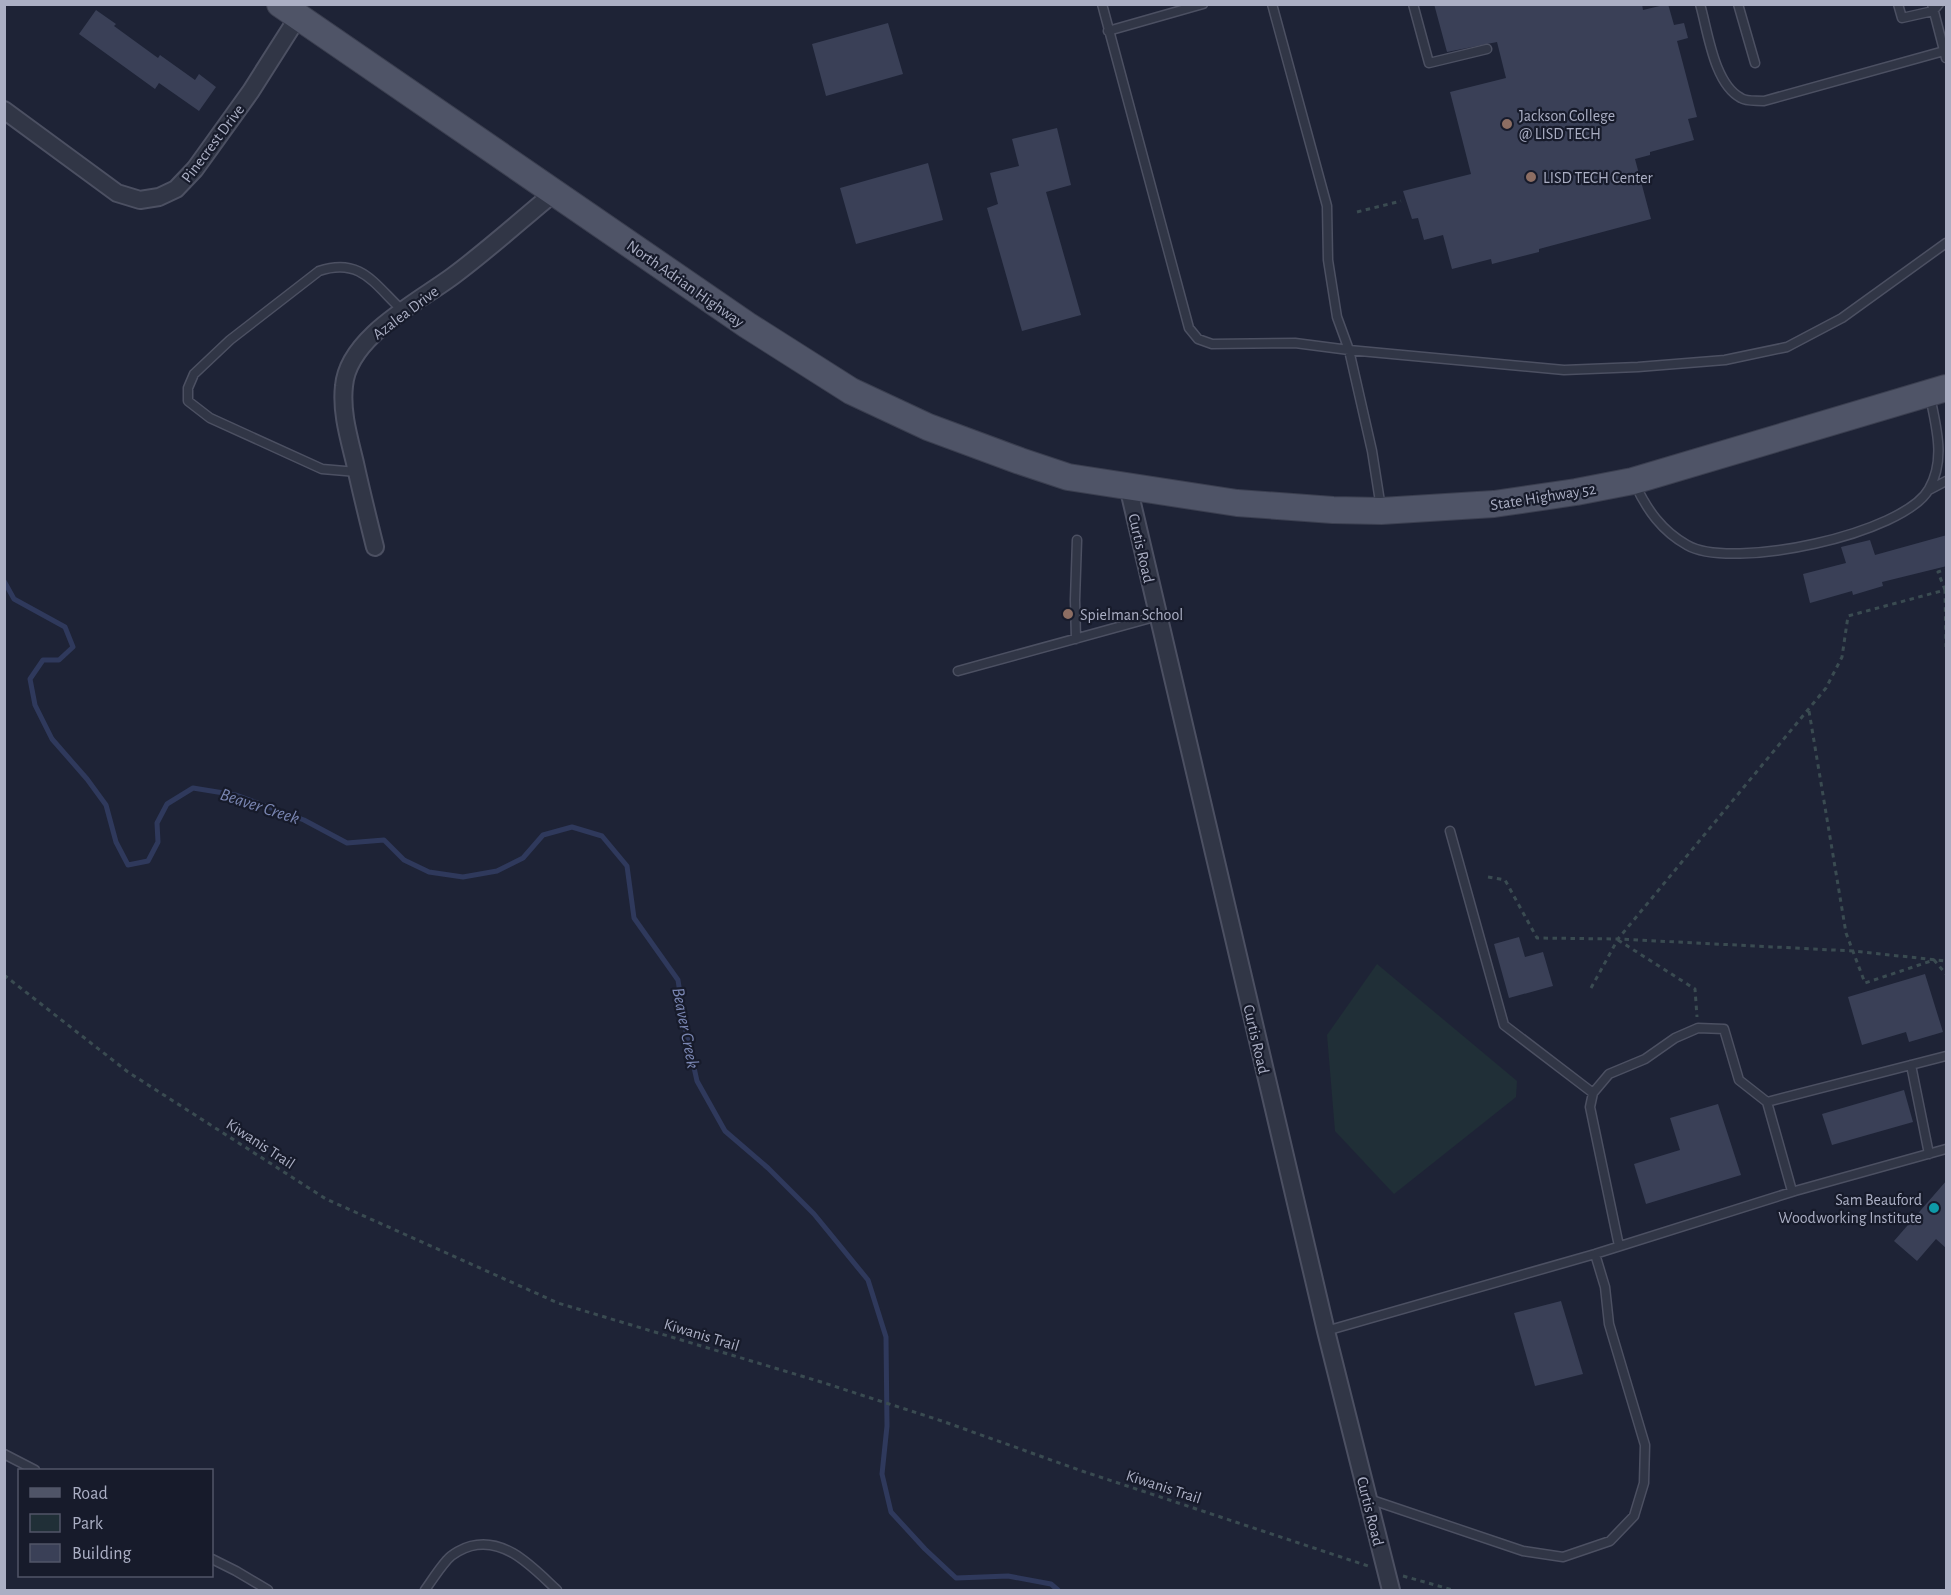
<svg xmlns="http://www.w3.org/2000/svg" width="1951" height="1595" font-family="'Alegreya Sans',sans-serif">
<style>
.green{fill:#202f37}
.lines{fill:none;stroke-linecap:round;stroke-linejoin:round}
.stream{stroke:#2f395c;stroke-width:5}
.building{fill:#3a4057}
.lane-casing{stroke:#4c5062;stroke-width:11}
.street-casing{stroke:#4c5062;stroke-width:20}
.primary-casing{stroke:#3b3f50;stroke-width:28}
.path{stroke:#3a4b51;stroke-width:3;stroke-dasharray:4.5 4.5;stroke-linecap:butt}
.lane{stroke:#313646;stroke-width:8}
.street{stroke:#313646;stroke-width:16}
.primary{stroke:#4f5467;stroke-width:26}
.education-dot{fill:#8d6e63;stroke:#171b2b;stroke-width:2}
.culture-dot{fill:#0f9aa8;stroke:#171b2b;stroke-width:2}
.labels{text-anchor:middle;stroke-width:4.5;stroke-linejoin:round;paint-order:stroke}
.poi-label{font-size:16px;fill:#abafc4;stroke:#171b2b;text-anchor:start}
.street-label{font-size:16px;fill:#abafc4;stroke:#171b2b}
.water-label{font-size:18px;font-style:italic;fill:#7a86b2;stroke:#171b2b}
</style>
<rect width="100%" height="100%" fill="#1e2336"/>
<path class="green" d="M1377 964 1517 1081 1516 1097 1394 1194 1335 1131 1327 1035Z"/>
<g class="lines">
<path class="stream" d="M4 581 14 599 65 627 73 647 59 660H43L30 679 35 705 52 739 87 779 106 805 116 842 128 865 148 861 158 842 157 823 167 804 193 788 236 795 304 820 347 843 384 840 404 860 429 872 463 877 497 871 523 858 543 835 572 827 602 836 627 866 634 918 678 980 685 1027 697 1081 725 1131 768 1168 814 1214 868 1280 886 1337 887 1426 882 1474 891 1512 925 1549 956 1578 1008 1576 1051 1584 1058 1590"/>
</g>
<path class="building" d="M1434 4H1642L1643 10 1668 4 1674 25 1684 23 1688 38 1677 41 1697 117 1688 119 1694 140 1650 152V155L1635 159 1651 219 1539 249V252L1492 264 1491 259 1452 269 1443 235 1424 240 1418 218 1412 219 1403 191 1471 174 1450 92 1506 78 1497 42 1447 52Z
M96 10 116 24 114 26 158 58 160 55 195 80 199 74 216 87 199 111 159 83 155 89 79 34Z
M888 23 903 74 826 96 812 44Z
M1057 128 1071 185 1046 192 1081 315 1022 331 987 208 998 204 990 173 1019 166 1012 139Z
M928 163 943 220 856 244 840 188Z
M1947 535V566L1882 582 1883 586 1853 595 1852 591 1810 603 1803 574 1846 563 1841 547 1870 540 1875 555Z
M1519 937 1525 957 1543 952 1553 986 1509 998 1494 944Z
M1925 974 1943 1032 1909 1042 1906 1032 1862 1045 1848 997Z
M1904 1090 1913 1122 1832 1145 1822 1114Z
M1718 1104 1741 1175 1646 1204 1634 1164 1680 1150 1670 1118Z
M1947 1180V1249L1936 1239 1917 1261 1894 1241Z
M1561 1301 1583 1374 1535 1386 1514 1313Z"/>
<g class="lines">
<defs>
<path id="lane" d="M1102 4 1189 328 1198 339 1212 344 1295 343 1349 350 1564 370 1638 367 1725 360 1787 347 1842 318 1946 243
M1272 4 1327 206 1328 260 1337 317 1349 350 1372 451 1381 508
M1413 4 1429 63 1487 49
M1700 4C1708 32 1714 84 1741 98 1747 102 1757 100 1764 101L1944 51
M1738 4 1755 63
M1898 4 1902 18 1933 11 1939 4
M1932 4 1946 58
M1108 31 1203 4
M357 472 322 469 210 418 188 401V388L194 374 230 340 319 271C361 257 374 284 402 310
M1635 484C1647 510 1662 531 1687 545 1731 571 1904 534 1929 489 1946 459 1936 427 1930 396
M1929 490 1946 481
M1076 639 1075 600 1077 540
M958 671 1158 616
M1450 831 1504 1025 1593 1093
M1911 1065 1929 1154
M1767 1102 1946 1056
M1619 1246 1590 1107 1593 1093 1609 1074 1645 1059 1675 1038 1698 1028 1724 1029 1739 1080 1767 1102 1792 1191
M1326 1331 1595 1254 1795 1191 1946 1149
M4 1454 35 1470
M1369 1499 1523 1551 1563 1557 1610 1541 1634 1516 1644 1483 1645 1445 1609 1324 1605 1287 1595 1254
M212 1559 236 1571 268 1590
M425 1590C432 1580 439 1569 447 1560 452 1554 463 1548 471 1546 506 1537 533 1568 557 1590"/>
<path id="street" d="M4 110 117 193 140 200 159 197 176 189 195 169 251 91 298 17
M1128 486 1326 1331 1391 1590
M375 547C368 519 361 491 355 463 349 438 341 412 344 386 348 337 418 302 453 276 488 250 521 220 555 192"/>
<path id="primary" d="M280 4 747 325 851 391 928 427 1020 461 1068 477 1237 503 1333 510 1381 511 1494 504 1576 492 1633 481 1946 388"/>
</defs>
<use href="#lane" class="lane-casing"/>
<use href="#street" class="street-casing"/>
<use href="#primary" class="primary-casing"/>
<path class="path" d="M1357 212 1401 201
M1945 590 1938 572 1946 569
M1809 711 1846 933 1865 983 1934 960 1946 974
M1488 877 1505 880 1537 938 1618 939 1853 951 1946 961
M1618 940 1695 989 1697 1017
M4 975 128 1072 326 1199 558 1303 818 1381 942 1421 1082 1471 1368 1566
M1591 988 1618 939 1826 688 1842 657 1848 616 1945 590 1946 647
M1403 1576 1453 1590"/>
<use href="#lane" class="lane"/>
<use href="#street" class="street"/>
<use href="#primary" class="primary"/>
</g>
<g class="education-dot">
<circle cx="1507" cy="124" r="6"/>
<circle cx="1531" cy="177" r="6"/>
<circle cx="1068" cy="614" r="6"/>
</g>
<circle class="culture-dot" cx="1934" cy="1208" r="6"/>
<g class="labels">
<g class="poi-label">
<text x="1519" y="121">Jackson College<tspan x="1519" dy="18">@ LISD TECH</tspan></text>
<text x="1543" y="183">LISD TECH Center</text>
<text x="1080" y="620">Spielman School</text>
<text x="1922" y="1205" text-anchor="end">Sam Beauford<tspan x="1922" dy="18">Woodworking Institute</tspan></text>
</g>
<g class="street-label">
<text transform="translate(212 143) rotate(-53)" y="6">Pinecrest Drive</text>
<text transform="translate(686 283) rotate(35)" y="6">North Adrian Highway</text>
<text transform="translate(405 312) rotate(-37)" y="6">Azalea Drive</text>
<text transform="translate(1543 496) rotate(-9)" y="6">State Highway 52</text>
<text transform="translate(1142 548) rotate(77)" y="6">Curtis Road</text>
<text transform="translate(1257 1039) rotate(77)" y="6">Curtis Road</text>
<text transform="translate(261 1143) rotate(33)" y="6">Kiwanis Trail</text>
<text transform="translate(702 1334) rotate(17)" y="6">Kiwanis Trail</text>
<text transform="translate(1164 1486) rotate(18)" y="6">Kiwanis Trail</text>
<text transform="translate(1371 1511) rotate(76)" y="6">Curtis Road</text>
</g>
<g class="water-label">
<text transform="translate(260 806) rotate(18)" y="6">Beaver Creek</text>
<text transform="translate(686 1028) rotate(79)" y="6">Beaver Creek</text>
</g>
</g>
<rect width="1951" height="1595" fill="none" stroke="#abafc4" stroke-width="12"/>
<rect x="18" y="1469" width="195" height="108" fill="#171b2b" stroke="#525668" stroke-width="1.5"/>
<rect x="30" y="1488" width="30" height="9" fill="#4f5467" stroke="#525668" stroke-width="1.5"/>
<text x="72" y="1499" font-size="18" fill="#abafc4">Road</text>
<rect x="30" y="1514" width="30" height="18" fill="#202f37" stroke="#525668" stroke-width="1.5"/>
<text x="72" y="1529" font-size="18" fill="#abafc4">Park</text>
<rect x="30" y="1544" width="30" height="18" fill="#3a4057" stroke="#525668" stroke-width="1.5"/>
<text x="72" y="1559" font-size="18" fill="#abafc4">Building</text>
</svg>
